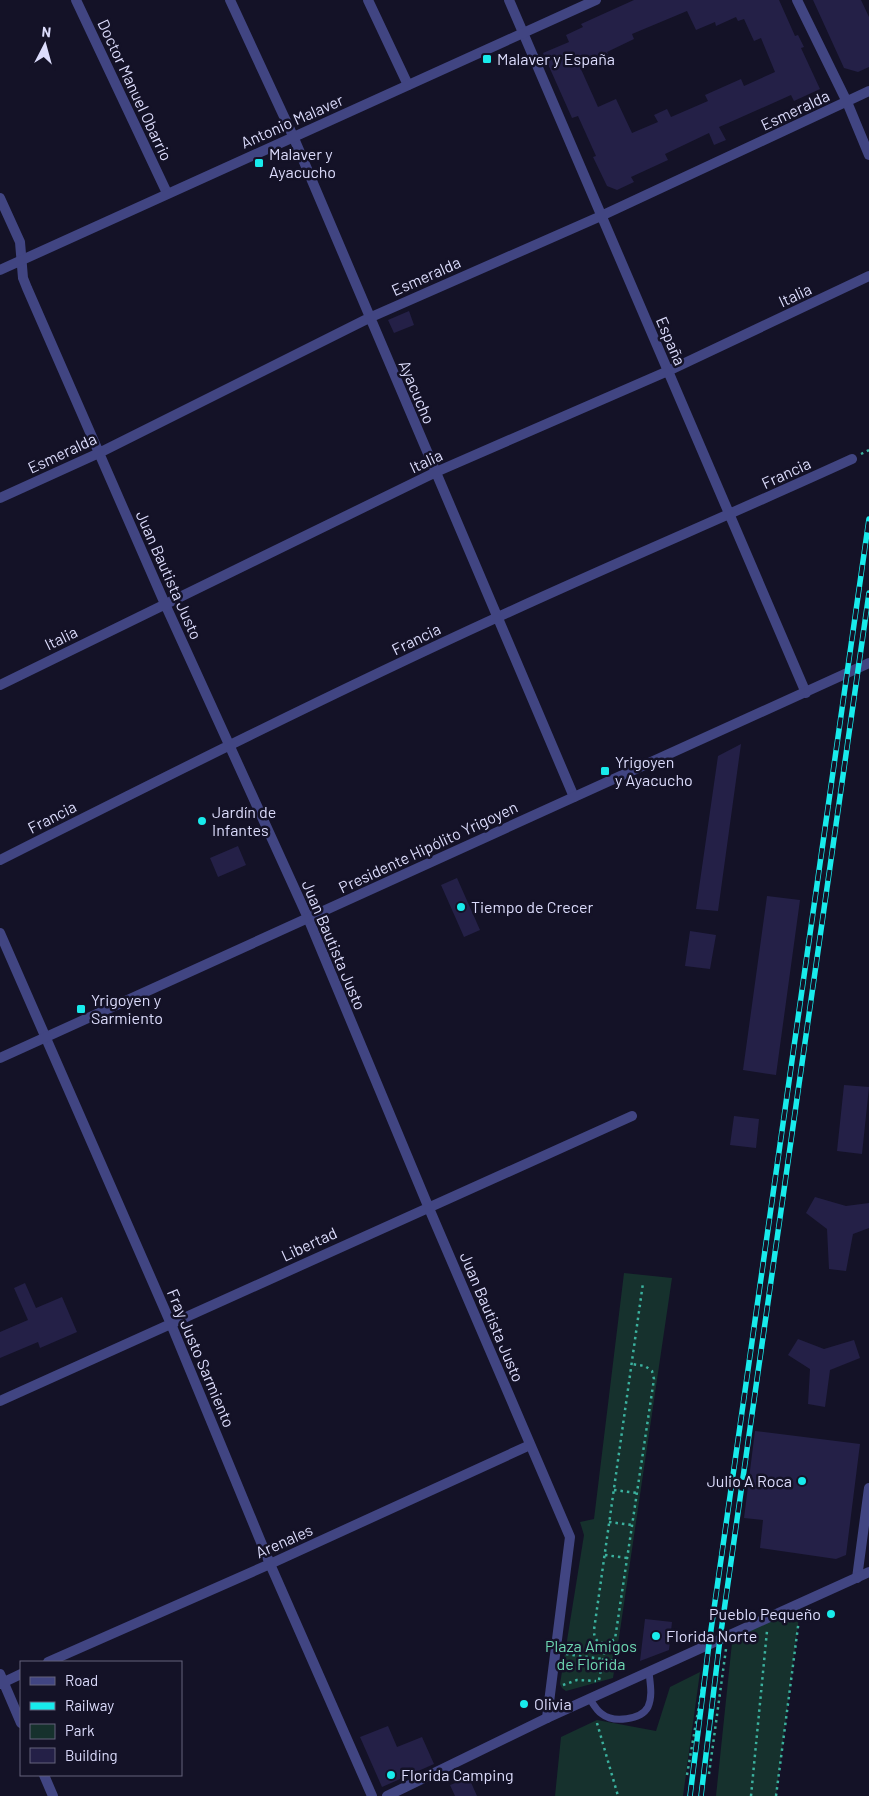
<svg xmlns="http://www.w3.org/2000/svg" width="869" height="1796" font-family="Barlow,sans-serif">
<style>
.green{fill:#16312d}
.building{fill:#242047;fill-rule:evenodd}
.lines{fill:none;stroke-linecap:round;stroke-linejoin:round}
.path{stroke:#3bb19e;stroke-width:2.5;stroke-dasharray:2.5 4;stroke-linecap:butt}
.service{stroke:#414582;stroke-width:7}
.minor{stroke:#414582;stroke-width:10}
.tertiary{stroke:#414582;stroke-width:10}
.rail-casing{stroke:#18ebec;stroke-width:5.5}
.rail{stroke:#141227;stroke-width:4;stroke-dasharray:11;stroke-linecap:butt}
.poi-dot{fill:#18ebec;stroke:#141227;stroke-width:2}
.labels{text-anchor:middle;stroke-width:5;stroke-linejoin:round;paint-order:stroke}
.poi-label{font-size:16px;fill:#dcdcfc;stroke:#141227;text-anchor:start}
.street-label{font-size:16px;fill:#dcdcfc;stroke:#141227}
.park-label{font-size:16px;fill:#6dd7b2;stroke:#141227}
</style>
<rect width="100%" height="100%" fill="#141227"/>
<path class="green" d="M624 1273 672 1278 613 1678 566 1691 562 1688 560 1684 584 1535 580 1522 594 1519Z
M801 1602 776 1796H716L733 1633Z
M700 1672 683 1796H555L561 1737 597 1720 656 1731 670 1687Z"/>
<path class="building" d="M634 0H779L795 36 798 35 804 47 801 48 820 89 794 101 791 95 719 127 726 140 714 145 709 133 665 154 668 160 631 177 634 182 617 190 607 186 593 157 596 156 578 116 572 118 543 53 569 42 566 35 583 27 581 24ZM687 11 696 30 715 22 716 26 736 17 738 21 744 19 754 41 761 38 775 72 744 86 741 79 705 95 708 101 671 117 667 109 654 115 658 122 632 133 616 99 598 107 580 67 608 54 607 52 634 39 632 34Z
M813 0H861L869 17V67L858 72 844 68Z
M409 311 414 325 394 333 388 320Z
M741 744 718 911 696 909 718 756Z
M238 846 246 865 218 877 210 858Z
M457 878 480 930 464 937 441 885Z
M767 896 800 900 776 1075 743 1070Z
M690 931 716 935 710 969 685 966Z
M844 1085 869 1087 862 1154 837 1151Z
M734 1116 759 1119 756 1148 730 1145Z
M815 1197 846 1206 869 1203V1228L853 1234 846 1271 829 1269 827 1229 806 1213Z
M25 1283 36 1308 62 1297 77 1332 40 1348 38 1342 0 1358V1332L28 1320 14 1288Z
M798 1339 824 1349 854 1340 860 1358 830 1370 825 1407 808 1404 810 1369 788 1355Z
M755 1431 860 1444 846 1555 836 1559 760 1548 763 1520 744 1518Z
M645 1619 672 1622 669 1650 640 1661Z
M388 1726 397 1747 422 1737 434 1764 382 1787 360 1737Z
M469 1778 477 1796H455L450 1785Z"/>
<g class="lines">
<path class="path" d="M861 454 869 450
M614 1490 637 1493
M609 1522 632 1525
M605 1555 627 1558
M606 1644 615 1639 654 1379 652 1371 645 1366 632 1364
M566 1654 624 1662
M599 1680 606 1644C597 1642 594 1640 594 1630L643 1283
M563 1685 577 1680 596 1681
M597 1723 618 1796
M709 1774 726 1649
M687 1775 707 1659
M751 1796 767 1631
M776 1796 799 1619"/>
<path class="service" d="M590 1699C593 1704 597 1711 602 1714 613 1723 641 1720 648 1707 653 1696 650 1683 649 1672"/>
<path class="minor" d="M76 0 167 193
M230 0 293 136 574 797
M368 0 408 85
M509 0 806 693
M797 0 847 102 869 155
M0 198 20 242 23 278 27 288 165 604 308 918 428 1206 570 1537 547 1718
M0 498 99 453 369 318 601 216 869 91
M0 685 436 472 668 371 869 276
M0 860C165 777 330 694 498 617 615 563 734 513 852 459
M0 933 171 1324 270 1564 372 1796
M0 1401 632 1116
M857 1578 869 1488
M48 1662 270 1564 530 1445
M0 1674 21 1723
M0 1684 21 1674
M44 1775 53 1796"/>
<path class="tertiary" d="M0 270 596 0
M0 1058 869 663
M387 1796 547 1718 869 1572"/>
<defs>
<path id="rail" d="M690 1796 709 1644 869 519
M701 1796 720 1639 869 593"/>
</defs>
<use href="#rail" class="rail-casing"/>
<use href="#rail" class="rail"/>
</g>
<g class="poi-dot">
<rect x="482" y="54" width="10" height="10" rx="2.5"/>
<rect x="254" y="158" width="10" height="10" rx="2.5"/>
<rect x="600" y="766" width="10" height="10" rx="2.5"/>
<circle cx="202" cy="821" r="5"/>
<circle cx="461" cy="907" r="5"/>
<rect x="76" y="1004" width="10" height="10" rx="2.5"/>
<circle cx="802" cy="1481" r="5"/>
<circle cx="831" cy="1614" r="5"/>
<circle cx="656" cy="1636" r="5"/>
<circle cx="524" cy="1704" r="5"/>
<circle cx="391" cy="1775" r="5"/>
</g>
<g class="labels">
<g class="poi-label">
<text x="497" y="65">Malaver y España</text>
<text x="269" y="160">Malaver y<tspan x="269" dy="18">Ayacucho</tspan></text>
<text x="615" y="768">Yrigoyen<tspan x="615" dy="18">y Ayacucho</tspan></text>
<text x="212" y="818">Jardín de<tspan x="212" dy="18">Infantes</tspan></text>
<text x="471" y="913">Tiempo de Crecer</text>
<text x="91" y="1006">Yrigoyen y<tspan x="91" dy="18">Sarmiento</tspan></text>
<text x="792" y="1487" text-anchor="end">Julio A Roca</text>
<text x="821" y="1620" text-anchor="end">Pueblo Pequeño</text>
<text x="666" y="1642">Florida Norte</text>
<text x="534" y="1710">Olivia</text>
<text x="401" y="1781">Florida Camping</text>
</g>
<g class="street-label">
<text transform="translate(135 90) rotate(65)" y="6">Doctor Manuel Obarrio</text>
<text transform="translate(795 110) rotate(-25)" y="6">Esmeralda</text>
<text transform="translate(292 121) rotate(-24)" y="6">Antonio Malaver</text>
<text transform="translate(426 276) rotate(-24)" y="6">Esmeralda</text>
<text transform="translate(795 295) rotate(-25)" y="6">Italia</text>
<text transform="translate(671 341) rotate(67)" y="6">España</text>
<text transform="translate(417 392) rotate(67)" y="6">Ayacucho</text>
<text transform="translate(62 453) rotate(-25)" y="6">Esmeralda</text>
<text transform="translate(426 461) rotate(-25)" y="6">Italia</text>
<text transform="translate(786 473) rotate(-25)" y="6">Francia</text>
<text transform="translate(169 575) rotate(66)" y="6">Juan Bautista Justo</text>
<text transform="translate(61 638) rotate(-26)" y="6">Italia</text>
<text transform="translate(416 639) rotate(-26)" y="6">Francia</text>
<text transform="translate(52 817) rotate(-27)" y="6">Francia</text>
<text transform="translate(428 847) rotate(-25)" y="6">Presidente Hipólito Yrigoyen</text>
<text transform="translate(334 945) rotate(67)" y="6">Juan Bautista Justo</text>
<text transform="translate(309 1244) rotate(-25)" y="6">Libertad</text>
<text transform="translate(492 1317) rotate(67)" y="6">Juan Bautista Justo</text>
<text transform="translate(201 1358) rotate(67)" y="6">Fray Justo Sarmiento</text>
<text transform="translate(284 1541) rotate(-24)" y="6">Arenales</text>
</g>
<g class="park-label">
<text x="591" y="1652">Plaza Amigos<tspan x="591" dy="18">de Florida</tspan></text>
</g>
</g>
<rect x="20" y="1661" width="162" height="115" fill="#141227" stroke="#64637c"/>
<rect x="30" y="1677" width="25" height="8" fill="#414582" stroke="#64637c"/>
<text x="65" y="1686" font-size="15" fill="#dcdcfc">Road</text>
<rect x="30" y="1702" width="25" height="8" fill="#18ebec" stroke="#64637c"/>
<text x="65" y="1711" font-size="15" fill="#dcdcfc">Railway</text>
<rect x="30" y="1724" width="25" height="15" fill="#16312d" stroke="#64637c"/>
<text x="65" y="1736" font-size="15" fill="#dcdcfc">Park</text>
<rect x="30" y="1748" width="25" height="15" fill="#242047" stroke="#64637c"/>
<text x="65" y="1761" font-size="15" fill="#dcdcfc">Building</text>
<g transform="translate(45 45) rotate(6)" stroke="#141227" stroke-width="4" paint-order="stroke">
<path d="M0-4L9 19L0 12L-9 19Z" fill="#dcdcfc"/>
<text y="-8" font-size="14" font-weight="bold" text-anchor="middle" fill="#dcdcfc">N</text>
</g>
</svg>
